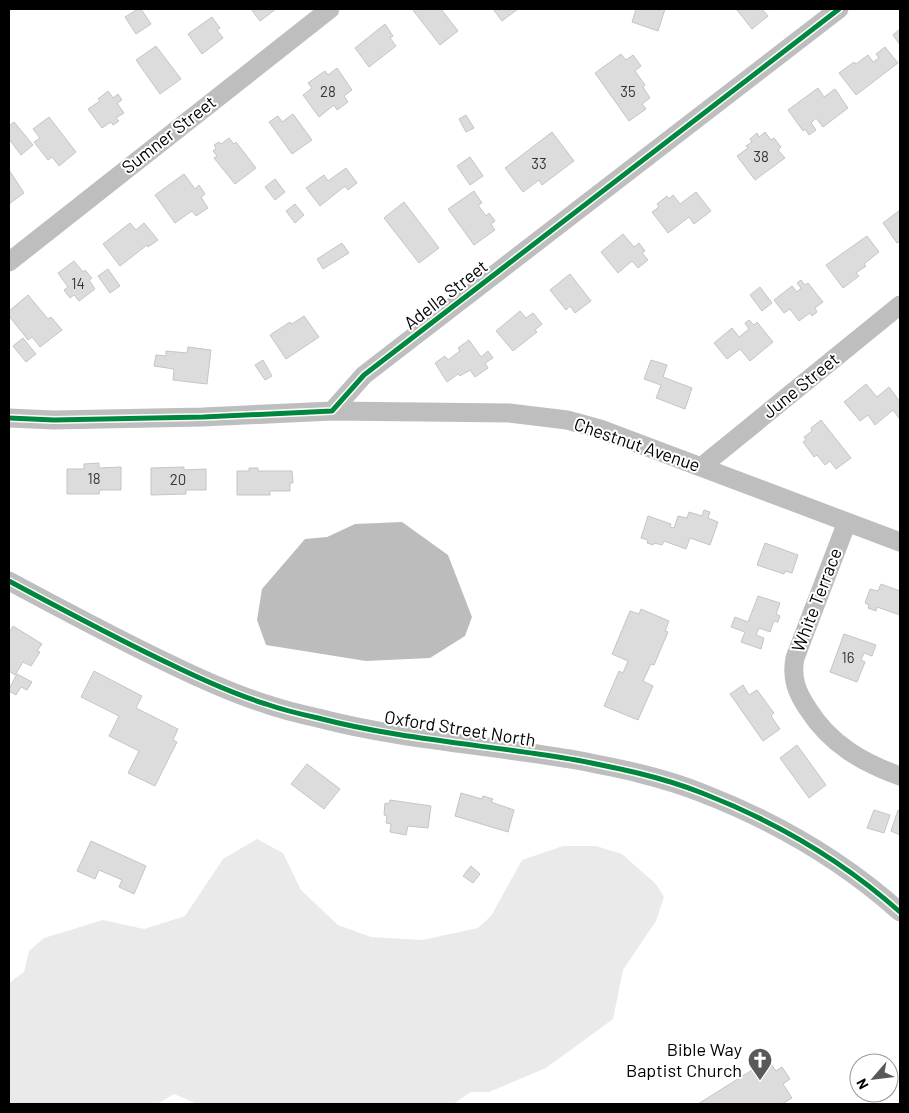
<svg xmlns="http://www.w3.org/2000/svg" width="909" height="1113" font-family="Barlow,sans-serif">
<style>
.green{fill:#eaeaea}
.water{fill:#bcbcbc}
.building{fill:#dcdcdc;stroke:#c5c5c5}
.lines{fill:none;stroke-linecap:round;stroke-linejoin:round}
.minor{stroke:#bebebe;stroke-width:19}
.cycleway-casing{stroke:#fff;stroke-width:8}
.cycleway{stroke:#00873e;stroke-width:5}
.labels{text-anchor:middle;stroke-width:4;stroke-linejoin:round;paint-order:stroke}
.number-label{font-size:15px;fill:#373737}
.street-label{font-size:18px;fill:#000;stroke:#fff}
.poi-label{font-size:18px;fill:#000;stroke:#fff;text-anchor:end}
</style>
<rect width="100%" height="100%" fill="#fff"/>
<path class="green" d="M257 839 283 853 301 890 338 925 371 937 422 940 478 928 491 916 522 860 563 846H596L622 854 656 884 664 897 656 921 623 970 613 1019 546 1068 489 1092H471L453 1104H197L174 1094 157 1104H9V983L24 972 29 951 44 938 103 920 144 929 185 916 223 859Z"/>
<path class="water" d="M402 522 448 555 472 617 465 636 430 658 366 661 266 645 257 620 262 589 305 539 327 537 355 524Z"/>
<path class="building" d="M138 9H141L151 24 136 34 125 17Z
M251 9H276L260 21Z
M412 9H441L458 31 440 45Z
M493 9H518L502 21Z
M636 9H665L658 31 632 22Z
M739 9H762L768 16 752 29 737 10Z
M212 17 220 28 217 30 223 38 202 54 188 34Z
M385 24 393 36 390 38 396 46 369 67 355 48Z
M900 29V45L893 35Z
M156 46 181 79 160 94 136 60Z
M885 47 898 63 856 95 839 73 854 62 856 64 868 55 873 62 879 58 876 54Z
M621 54 626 60 633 55 641 66 635 71 645 85 643 87 650 98 642 104 646 109 629 121 595 73Z
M337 68 352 90 344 96 348 102 337 110 334 105 319 117 303 95 312 88 308 83 325 71 328 75Z
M818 88 824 97 835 89 848 108 823 127 816 118 811 123 816 130 809 135 805 129 803 131 788 110Z
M108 91 113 98 118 94 122 100 117 103 124 113 116 118 119 121 113 125 111 122 102 128 88 109 100 101 98 99Z
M293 114 312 140 292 154 269 122 278 116 282 122Z
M466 115 474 128 466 132 459 119Z
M49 117 76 152 59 166 52 157 48 160 34 142 40 138 33 129Z
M14 122 33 145 21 155 9 139V126Z
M552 132 574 161 542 185 539 180 523 192 505 168Z
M765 132 771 140 774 138 781 147 778 150 785 158 755 180 737 156 748 148 746 146 752 142 750 139 757 133 759 137Z
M229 138 234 144 236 142 256 168 235 184 214 158 217 156 213 151 216 148 214 145 219 142 221 144Z
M470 157 483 176 470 185 457 166Z
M346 168 357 183 348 190 345 186 320 206 306 188 324 175 328 181Z
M9 170 24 193 9 204Z
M184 174 195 189 199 185 205 194 201 197 208 208 196 216 192 211 175 223 155 195Z
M275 179 285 192 275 200 265 187Z
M474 191 482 203 478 205 486 216 489 213 495 221 491 224 495 230 474 245 448 209Z
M696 192 711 211 694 224 689 217 668 233 652 212 659 207 657 204 667 196 669 199 673 195 680 204Z
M404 202 439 248 419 263 384 218Z
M295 204 304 215 295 223 286 211Z
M900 210V241L897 243 883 223Z
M130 223 136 230 144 223 158 240 148 247 147 245 120 266 103 244Z
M623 234 634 247 639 243 645 251 642 253 648 260 638 268 632 261 618 273 601 252Z
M867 236 879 252 864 264 866 266 856 273 859 276 843 288 826 265Z
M342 243 349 253 323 269 317 259Z
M74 261 83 272 85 270 92 278 89 280 95 289 79 301 74 295 70 298 64 290 68 287 58 273Z
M108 269 120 286 110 293 98 276Z
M570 274 591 301 575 313 570 306 566 310 550 290Z
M801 280 805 285 808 283 823 302 815 308 817 312 812 316 810 313 799 321 790 309 784 313 774 300 792 286 797 292 801 288 797 283Z
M760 287 772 303 762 311 750 295Z
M28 295 48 319 51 317 62 330 40 347 32 337 28 340 9 316V311Z
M520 311 526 318 533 313 542 324 535 330 537 332 513 351 496 331Z
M304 316 319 337 286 359 270 335 290 322 292 324Z
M749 320 754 325 757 322 773 342 750 361 740 349 727 359 714 343 732 328 739 337 749 329 745 323Z
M23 338 36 354 26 362 13 346Z
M469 340 481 357 488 351 493 358 485 363 488 368 475 377 470 370 460 376 458 374 447 382 435 363 445 356 448 360 460 351 458 348Z
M188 347 211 350 207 384 173 380 174 369 154 366 156 355 166 356V351L187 353Z
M263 360 272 376 265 380 255 365Z
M651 360 667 365 663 377 692 388 685 409 656 398 661 385 644 379Z
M866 384 877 397 889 387 900 402V417L899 418 893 410 875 425 868 415 860 421 844 402Z
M821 420 851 458 836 469 830 461 825 465 817 455 814 457 803 442 806 440 804 437 812 431 811 428Z
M99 463V468L121 467V490H100L99 494H67V469H84V464Z
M184 467V470L206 469V490H186V494L151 495V468Z
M249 468H258V471H292L293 483H290V491H270V495H237V471H249Z
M704 510 710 512 708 518 718 522 710 545 690 538 686 549 664 541 662 545 654 543 653 545 647 543 648 540 641 538 648 516 671 524 670 527 674 528 678 516 687 518 689 512 702 516Z
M765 543 798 555 792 573 785 571 784 574 757 565Z
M881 584 900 591V615L877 607 876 611 868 608 869 605 865 603 870 589 878 591Z
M758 596 780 603 776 614 780 616 778 622 774 621 770 632 759 628 756 635 764 638 761 649 741 642 745 632 731 627 735 617 748 622Z
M641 609 669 621 665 631 668 632 654 665 651 664 643 681 653 686 638 720 604 706 619 671 623 673 628 661 612 654 630 611 639 614Z
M13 626 42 644 37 651 40 652 31 666 23 662 15 675 9 671V633Z
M844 634 876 645 872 656 864 653 861 660 865 662 857 682 830 672Z
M94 671 142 696 136 708 178 729 173 740 177 742 155 786 128 773 139 751 109 736 119 716 81 697Z
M17 674 32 682 27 690 21 687 16 695 9 691V689Z
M743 685 749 695 757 690 774 713 771 716 780 729 763 741 730 694Z
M797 745 826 785 809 798 780 758Z
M307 764 340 789 324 809 291 784Z
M461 793 482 799 483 796 493 799 491 802 514 810 508 832 455 816Z
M390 800 431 806 428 828 408 826 406 835 390 832 391 824 386 823 387 816 384 815 385 803 389 804Z
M874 810 890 815 884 833 867 828Z
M898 810 900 811V835L891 831Z
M91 841 146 866 134 894 119 887 122 880 99 870 95 879 77 871Z
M471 866 480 874 473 883 463 876Z
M768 1060 776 1071 782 1067 790 1079 783 1084 792 1098 782 1104H698Z"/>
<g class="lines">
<path class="minor" d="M9 262 330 9
M332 411 509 413 567 420 600 429 900 542
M9 418 54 420 203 417 332 411 364 375 839 9
M701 467 900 305
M847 522 795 658C791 678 797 693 808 709 830 744 863 763 900 776
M9 581C63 610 117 639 172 665 203 680 234 694 266 704 283 710 300 714 318 718 402 740 490 745 576 760 618 768 662 777 702 793 774 821 843 861 900 912"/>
<defs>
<path id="cycleway" d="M9 418 54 420 203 417 332 411 364 375 839 9
M9 581C63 610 117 639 172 665 203 680 234 694 266 704 283 710 300 714 318 718 402 740 490 745 576 760 618 768 662 777 702 793 774 821 843 861 900 912"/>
</defs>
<use href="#cycleway" class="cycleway-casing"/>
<use href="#cycleway" class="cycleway"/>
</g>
<defs>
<symbol id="church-pin" viewBox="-11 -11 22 30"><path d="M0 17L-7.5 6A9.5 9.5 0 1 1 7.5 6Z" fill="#595959" stroke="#fff"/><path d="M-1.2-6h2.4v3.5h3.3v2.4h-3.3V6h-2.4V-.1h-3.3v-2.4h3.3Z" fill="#fff"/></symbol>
</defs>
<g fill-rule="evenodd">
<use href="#church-pin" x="746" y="1046" width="28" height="38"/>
</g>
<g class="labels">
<g class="number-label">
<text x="328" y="97">28</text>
<text x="628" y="97">35</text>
<text x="761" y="162">38</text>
<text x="539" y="169">33</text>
<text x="78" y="289">14</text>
<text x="94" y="484">18</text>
<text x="178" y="485">20</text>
<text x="848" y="663">16</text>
</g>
<g class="street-label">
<text transform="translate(169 135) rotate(-38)" y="6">Sumner Street</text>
<text transform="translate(446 295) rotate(-38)" y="6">Adella Street</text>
<text transform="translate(801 386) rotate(-39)" y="6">June Street</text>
<text transform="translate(637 445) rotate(19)" y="6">Chestnut Avenue</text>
<text transform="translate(817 600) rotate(-69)" y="6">White Terrace</text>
<text transform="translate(460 729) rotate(9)" y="6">Oxford Street North</text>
</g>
<g class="poi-label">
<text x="742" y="1056">Bible Way<tspan x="742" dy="21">Baptist Church</tspan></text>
</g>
</g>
<rect width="909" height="1113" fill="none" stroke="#000000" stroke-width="20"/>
<g transform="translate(874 1078) rotate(242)"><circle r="24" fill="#ffffff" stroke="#999999"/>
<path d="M0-4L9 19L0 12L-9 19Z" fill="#595959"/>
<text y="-8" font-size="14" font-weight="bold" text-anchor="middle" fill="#000000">N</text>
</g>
</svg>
